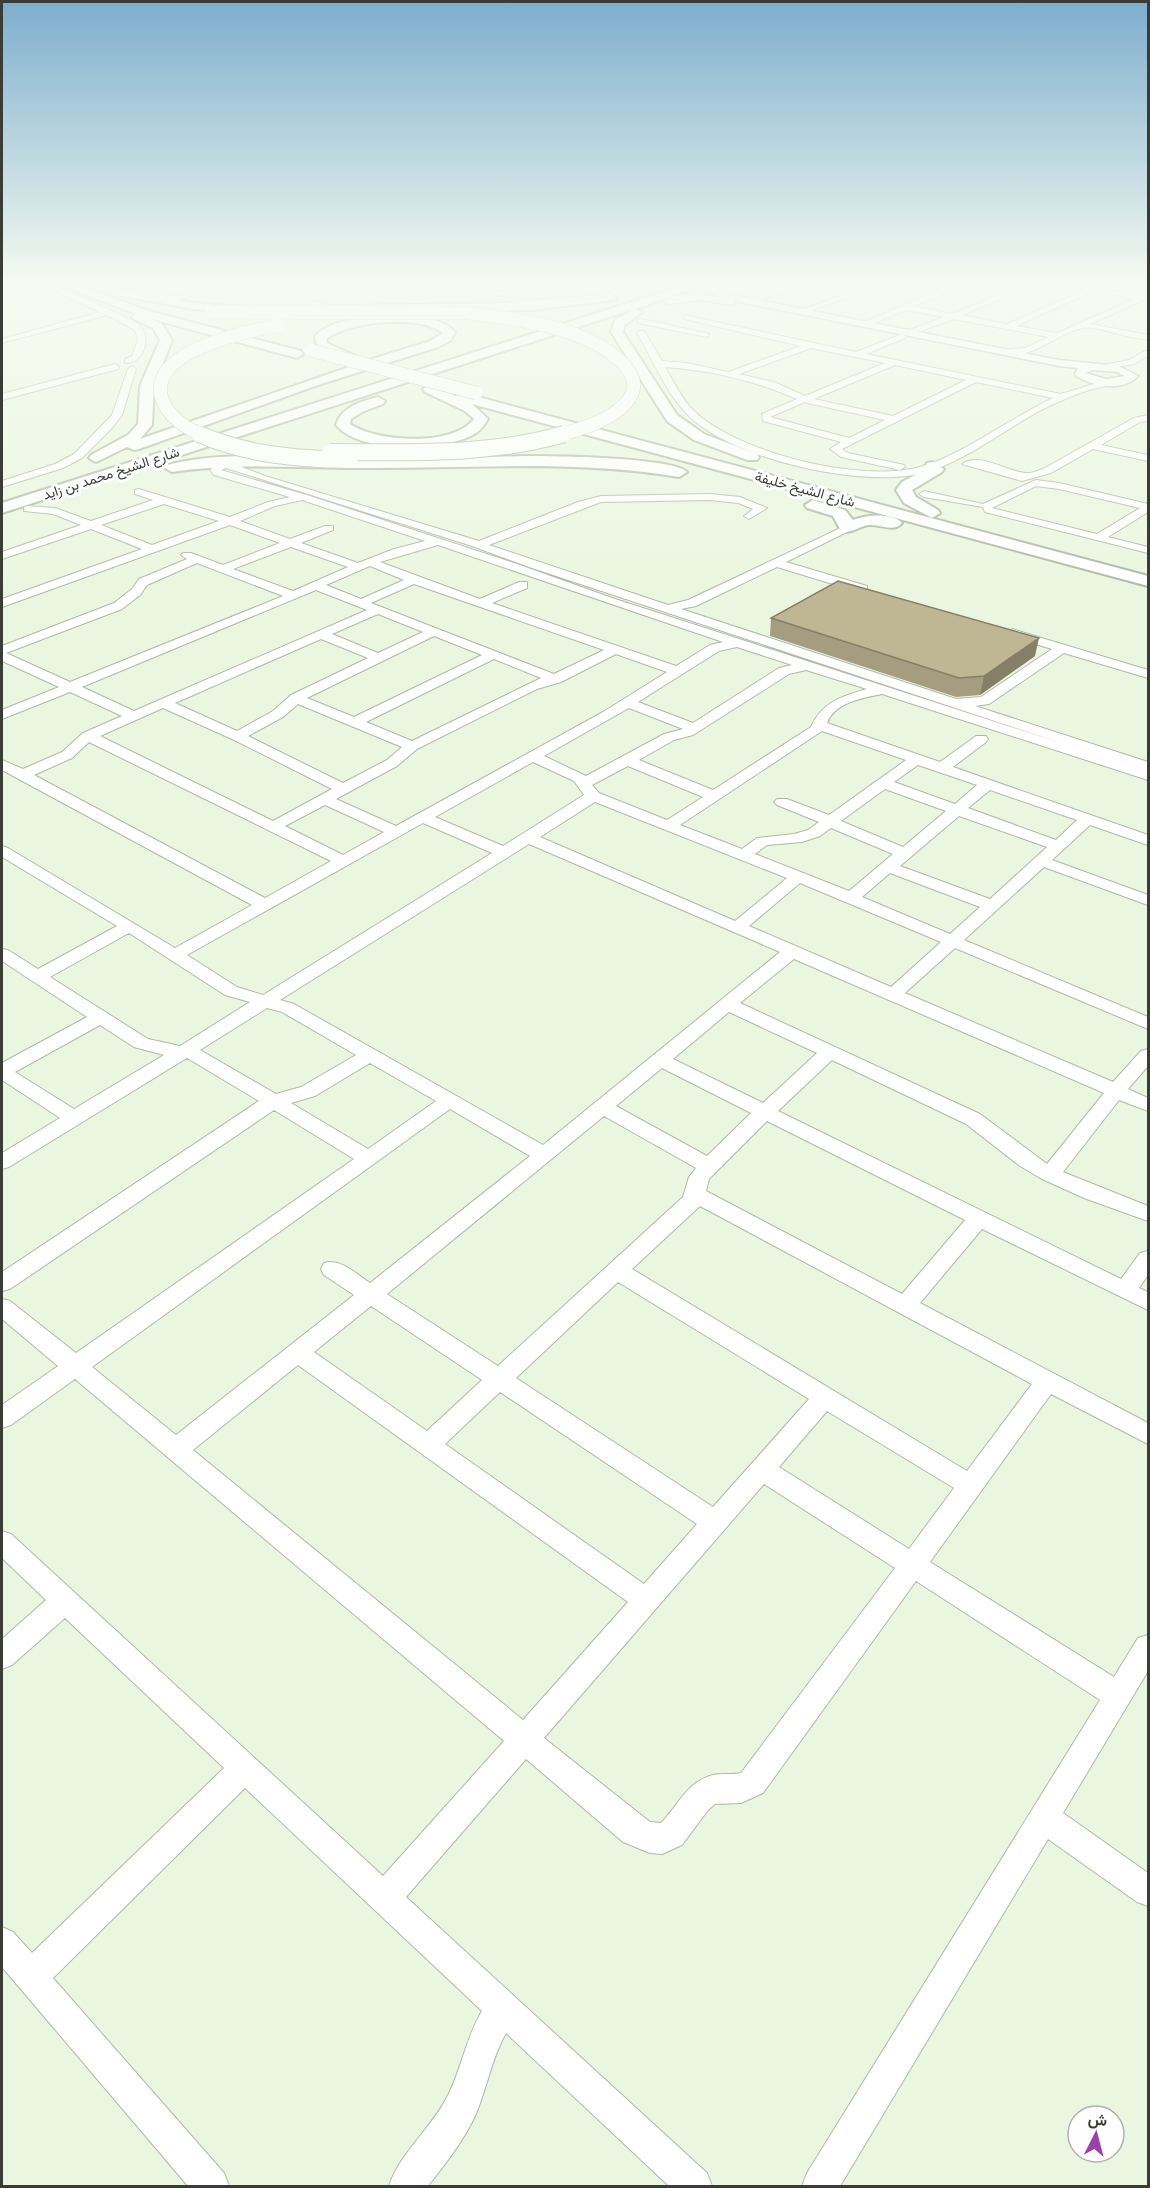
<svg xmlns="http://www.w3.org/2000/svg" width="1150" height="2188" font-family="'Roboto Serif',Vazirmatn,serif">
<style>
.lines{fill:none;stroke-linecap:round;stroke-linejoin:round}
.minor-casing{stroke:#afb9a4;stroke-width:2}
.major-casing{stroke:#afb9a4;stroke-width:3}
.highway-casing{stroke:#afb9a4;stroke-width:4}
.minor{fill:#fff;fill-rule:evenodd}
.major{fill:#fff;fill-rule:evenodd}
.highway{fill:#fff;fill-rule:evenodd}
.highway-bridge-far1-casing{stroke:#afb9a4;stroke-width:14;stroke-linecap:butt}
.highway-bridge-casing{stroke:#afb9a4;stroke-width:18;stroke-linecap:butt}
.highway-bridge-far1{stroke:#fff;stroke-width:13}
.highway-bridge{stroke:#fff;stroke-width:16}
.wall{fill:#a49d7f}
.shaded-wall{fill:#867f68}
.building{fill:#bfb694;stroke:#867f68;stroke-width:1.5}
.labels{text-anchor:middle;stroke-width:6;stroke-linejoin:round;paint-order:stroke}
.far-street-label{font-size:14px;fill:#393d35;stroke:#fefefe}
</style>
<rect width="100%" height="100%" fill="#ebf6e0"/>
<g class="lines">
<defs>
<path id="minor" d="M29 284H52L132 320C136 323 141 326 143 330 150 344 141 364 125 363V359L132 356 138 340 135 330 107 315 2 343V339L100 312 42 285 2 297V293Z
M112 284C131 284 148 293 167 295 190 298 213 284 236 284L180 299 183 301 179 303Z
M454 284H469L520 297 516 299Z
M636 284H649L600 299 500 307 327 309 315 306 309 309 305 307 314 301 329 305 500 303 600 295Z
M781 284H803L848 293 870 284H881L803 314 799 312 800 310 840 296 788 286 785 291 751 303 744 301 779 287Z
M953 284H977L957 288 914 306 952 314 1027 284H1038L962 315 1007 324 1085 290 1063 284 1092 286 1107 284 1101 288 1141 295 1148 293V298L1090 324 1148 335V339C1129 340 1102 326 1083 328 1062 330 1022 367 1000 352L1001 350 1025 348 1049 337 954 319 910 335H907V331L944 317 906 310 867 326 860 324ZM1094 291 1134 299 1057 333 1016 326Z
M684 315 856 352 902 334 906 336 905 338 866 354 1061 394 1110 379 1114 382C1108 387 1097 387 1089 390 1073 395 1058 402 1043 409 1005 429 969 459 927 472 867 490 731 460 687 414 665 391 653 360 637 333L638 331H644L662 361 687 363 728 372 801 346 684 319ZM811 348 885 363 805 396 774 382 739 374ZM895 365 966 380 893 416 814 399ZM665 367C710 370 756 381 797 399L762 414 763 421 841 442 830 449 841 457 900 470 905 467 904 465 848 453 842 449 976 382 1053 398C1012 417 961 456 920 467 860 483 741 454 695 412 682 400 674 382 665 367ZM805 402 807 403 885 420 849 438 770 417Z
M641 319 706 333 710 335 706 337 638 323V319Z
M1145 351H1148V356L1134 364 1099 370 1095 367 1129 360Z
M115 364 119 367 118 369 2 400V394Z
M132 366 136 369 122 415 112 428 82 458 63 468 2 487V481L55 464 74 454 112 415 128 369Z
M1148 415V421L1140 422 1101 445 1148 455V461L1093 449 1051 473 1022 481 962 464C981 451 1009 474 1029 473 1033 473 1039 470 1043 469L1134 418Z
M229 462 265 476 479 541 578 502 601 496 710 494 740 497 767 508 749 519 744 516 753 509 738 503 710 500 601 502 489 545 668 605 688 600 847 525 851 526V530L786 562 867 586V592H859L777 567 696 606 681 609 956 699 981 697 1052 649 1008 636 1006 633 1012 629 1148 670V678L1064 653 989 704 975 706 1148 762V780L882 694C863 698 835 702 827 723L940 762 976 736H986L988 739 986 742 953 767 1148 835V845L1090 825 1052 860 1148 895V905L1044 867 964 940 1148 1017V1029L955 948 905 993 1113 1082 1141 1051 1148 1049V1066L1128 1089 1148 1098V1111L1119 1100 1063 1172 1148 1206V1221L1084 1198 1042 1179 1020 1166 966 1124 832 1060 778 1111 1121 1279 1140 1253 1148 1251V1275L1139 1288 1148 1292V1310L982 1229 920 1303 1148 1423V1444L1051 1394 930 1562 1114 1677 1138 1638 1148 1635V1671L1063 1813 1148 1873V1906L1137 1902 1048 1839 840 2186H802L807 2173 1100 1700 916 1581 763 1793 741 1803 715 1804 708 1810 682 1845 662 1854 650 1853 623 1842 526 1759 406 1897 707 2173 712 2186H669L506 2033C491 2059 487 2089 475 2116 463 2142 445 2164 428 2186H389C399 2155 429 2130 445 2101 461 2073 465 2039 482 2011L245 1788 53 1978 224 2173 229 2186H188L2 1967V1927L13 1932 32 1953 224 1768 65 1618 12 1665 2 1669V1639L46 1600 2 1558V1531L11 1534 383 1876 504 1741 75 1379 11 1425 2 1428V1405L58 1366 2 1319V1299L10 1301 76 1353 354 1159 274 1110 10 1289 2 1291V1272L259 1101 187 1058 9 1167 2 1169V1153L60 1118 2 1080V1063L87 1017 2 961V949L8 950 38 969 117 926 2 857V846L8 848 175 948 252 905 2 770V760L23 769 62 752 83 733 122 716 70 692 2 719V710L59 687 2 661V646L114 603 132 589 139 579 187 559 181 555 183 553H191L223 565 280 543 230 525 2 607V599L142 549 91 529 2 559V552L81 525 53 514 24 511V507L28 506 55 508 91 521 153 500 135 494V490L139 489 230 517 268 502 290 497 214 475 210 470 216 465ZM226 468 469 545 532 568 1064 744 615 599 514 563 310 496 221 470ZM302 500 425 541 394 549 358 563 301 543 333 530V526H325L290 539 240 521 275 506ZM164 504 219 521 152 545 101 525ZM438 545 723 642 710 645 676 666 492 603 527 588V582H519L480 599 380 562ZM291 547 348 567 293 591 233 569ZM197 563 283 596 70 682 6 653 122 609 140 595 147 585ZM370 566 404 580 361 599 326 585ZM414 584 604 650 554 674 371 603ZM316 590 367 610 134 711 82 687ZM378 614 423 632 378 653 332 634ZM434 636 482 655 354 717 307 698ZM321 639 368 658 291 695 273 711 237 731 175 703ZM737 647 792 665 779 668 693 723 638 702 719 651ZM616 654 667 672 603 712 396 826 336 799 397 766 417 749 537 689 561 682ZM494 659 541 678 412 741 366 722ZM806 670 867 689C842 696 822 702 811 727L713 790 639 760 674 740 693 735 789 674ZM298 704 402 747 387 760 343 783 248 736 283 717ZM163 708 232 739 332 789 273 821 100 736ZM629 708 683 729 664 734 586 776 544 756ZM822 731 906 760 829 815 787 799H777L774 802 777 805 819 822 808 830 794 834 757 838 742 849 680 825ZM89 742 331 861 265 898 34 775 72 758ZM533 762 574 781 584 795 503 846 435 817ZM918 765 977 785 955 804 894 782ZM628 766 703 797 667 820 599 793 592 785ZM885 789 946 811 903 847 841 821ZM990 790 1077 820 1056 840 968 808ZM595 802 787 878 735 921 540 837ZM325 805 384 832 343 855 285 826ZM959 816 1047 847 990 899 900 866ZM423 823 492 853 263 995 237 987 187 955ZM831 828 893 854 849 891 755 854 767 845 802 842 820 836ZM529 844 780 952 543 1145 294 1004 280 1000ZM890 873 980 907 950 934 862 897ZM800 883 941 942 891 987 749 926ZM129 933 225 995 250 1002 180 1046 148 1039 50 977ZM794 959 1104 1093 1047 1164 980 1114 740 1003ZM267 1008 282 1012 356 1055 301 1087 276 1094 200 1050ZM729 1012 817 1053 763 1103 673 1059ZM100 1025 134 1047 164 1055 74 1109 15 1072ZM370 1063 436 1101 368 1149 291 1103 315 1096ZM662 1068 751 1113 707 1156 616 1106ZM450 1109 530 1156 370 1283C356 1274 341 1258 324 1263L321 1269 324 1275 354 1295 176 1435 92 1367ZM604 1116 696 1168 689 1177 683 1197 498 1366 387 1294ZM767 1121 965 1220 902 1294 706 1191 709 1179ZM700 1206 1032 1384 967 1471 632 1269ZM618 1282 809 1399 713 1507 516 1378ZM371 1306 482 1380 427 1431 314 1352ZM298 1365 628 1602 523 1720 193 1450ZM500 1392 697 1524 644 1584 445 1444ZM827 1411 954 1488 909 1549 779 1467ZM764 1484 895 1568 741 1773C732 1775 722 1773 713 1775 686 1782 679 1805 661 1823L650 1822 544 1738Z
M1036 480 1059 483 1148 504V512L1108 537 1148 547V553L985 512 983 507 924 497 919 494 924 491 983 504ZM1036 486 1059 489 1140 508 1097 534 992 508Z"/>
<path id="major" d="M715 284H724L719 290 728 294 1059 360 1119 366 1138 376C1123 392 1094 387 1076 376L1075 374 1078 368 1059 366 735 301 734 304 731 305 699 300 668 304 663 301C678 291 705 295 722 298L708 291ZM1093 370 1117 372 1125 376 1106 379 1086 373Z"/>
<path id="highway" d="M58 284H75L149 311 301 351 303 354 297 358 148 318 161 323 172 340 154 386 152 425 140 439 355 365 317 347 315 336C338 311 432 306 455 332L450 341 438 347 318 385 139 449 134 450 127 447 96 462 89 458 91 455 128 435 138 424 140 386 160 340 153 328 134 319 132 317 136 314ZM386 322C406 322 426 321 443 333L430 341 366 361 327 343V338C345 327 365 324 386 322Z
M688 284H706L636 309 642 312 625 325 623 332 677 415 704 434 757 454 759 457 757 460H747L694 440 667 421 611 332 615 320 631 310 2 513V503Z
M123 290 193 303 246 307 252 310 246 313 193 309 119 295V291Z
M611 295 617 298 615 300 531 310 449 311 443 308 449 305 531 304Z
M430 385 456 396 462 393 467 394 1148 576V586L472 404 488 419C485 424 481 430 476 433 447 452 359 454 336 425 341 407 362 401 378 397L385 401 383 404 362 412 351 419 350 424C376 442 453 447 474 419L465 411 425 392 423 389Z
M526 456C551 456 673 457 687 472L679 477C577 460 476 468 373 468 305 469 239 462 172 472L165 468 167 465C225 450 287 458 346 459 406 461 466 457 526 456Z
M932 462 944 469 942 472 912 490 916 497 938 510 940 513 932 518 904 503 896 490 902 482 926 469 925 466 927 463Z
M813 500 845 510 853 520C866 515 892 512 902 523 894 533 881 524 869 525 859 526 852 534 841 531L833 516 807 508 805 505Z"/>
</defs>
<use href="#minor" class="minor-casing"/>
<use href="#major" class="major-casing"/>
<use href="#highway" class="highway-casing"/>
<use href="#minor" class="minor"/>
<use href="#major" class="major"/>
<use href="#highway" class="highway"/>
<defs>
<path id="highway-bridge-far1" d="M212 312 468 313C503 317 538 322 572 333 596 342 656 372 625 404 609 421 581 429 559 435
M310 350 476 393
M203 435C187 429 168 417 162 399 146 351 248 331 279 325"/>
<path id="highway-bridge" d="M199 434C247 455 298 459 350 460
M330 452C408 452 488 456 564 434"/>
</defs>
<use href="#highway-bridge-far1" class="highway-bridge-far1-casing"/>
<use href="#highway-bridge" class="highway-bridge-casing"/>
<use href="#highway-bridge-far1" class="highway-bridge-far1"/>
<use href="#highway-bridge" class="highway-bridge"/>
</g>
<path class="wall" d="M771 618 1035 656 980 695 956 697 770 636Z"/>
<path class="shaded-wall" d="M1039 638 1035 656 980 695 984 676Z"/>
<path class="building" d="M838 581 1039 638 984 676 959 678 771 618Z"/>
<linearGradient id="sky" x2="0" y2="1"><stop stop-color="#7caecd"/><stop offset="0.48" stop-color="#f6fbf1"/><stop offset="1" stop-color="#f6fbf1" stop-opacity="0"/></linearGradient>
<rect width="1150" height="591" fill="url(#sky)"/>
<g class="labels">
<g class="far-street-label">
<text transform="translate(111 473) rotate(-18)" y="5">شارع الشيخ محمد بن زايد</text>
<text transform="translate(805 489) rotate(15)" y="5">شارع الشيخ خليفة</text>
</g>
</g>
<rect width="1150" height="2188" fill="none" stroke="#393d35" stroke-width="6"/>
<g transform="translate(1096 2134) rotate(6)"><circle r="28" fill="#fefefe" stroke="#afb1ae" stroke-width="1.5"/>
<path d="M0-4.5L10 22L0 15L-10 22Z" fill="#9c40aa"/>
<text y="-9" font-size="16" font-weight="bold" text-anchor="middle" fill="#393d35">ش</text>
</g>
</svg>
